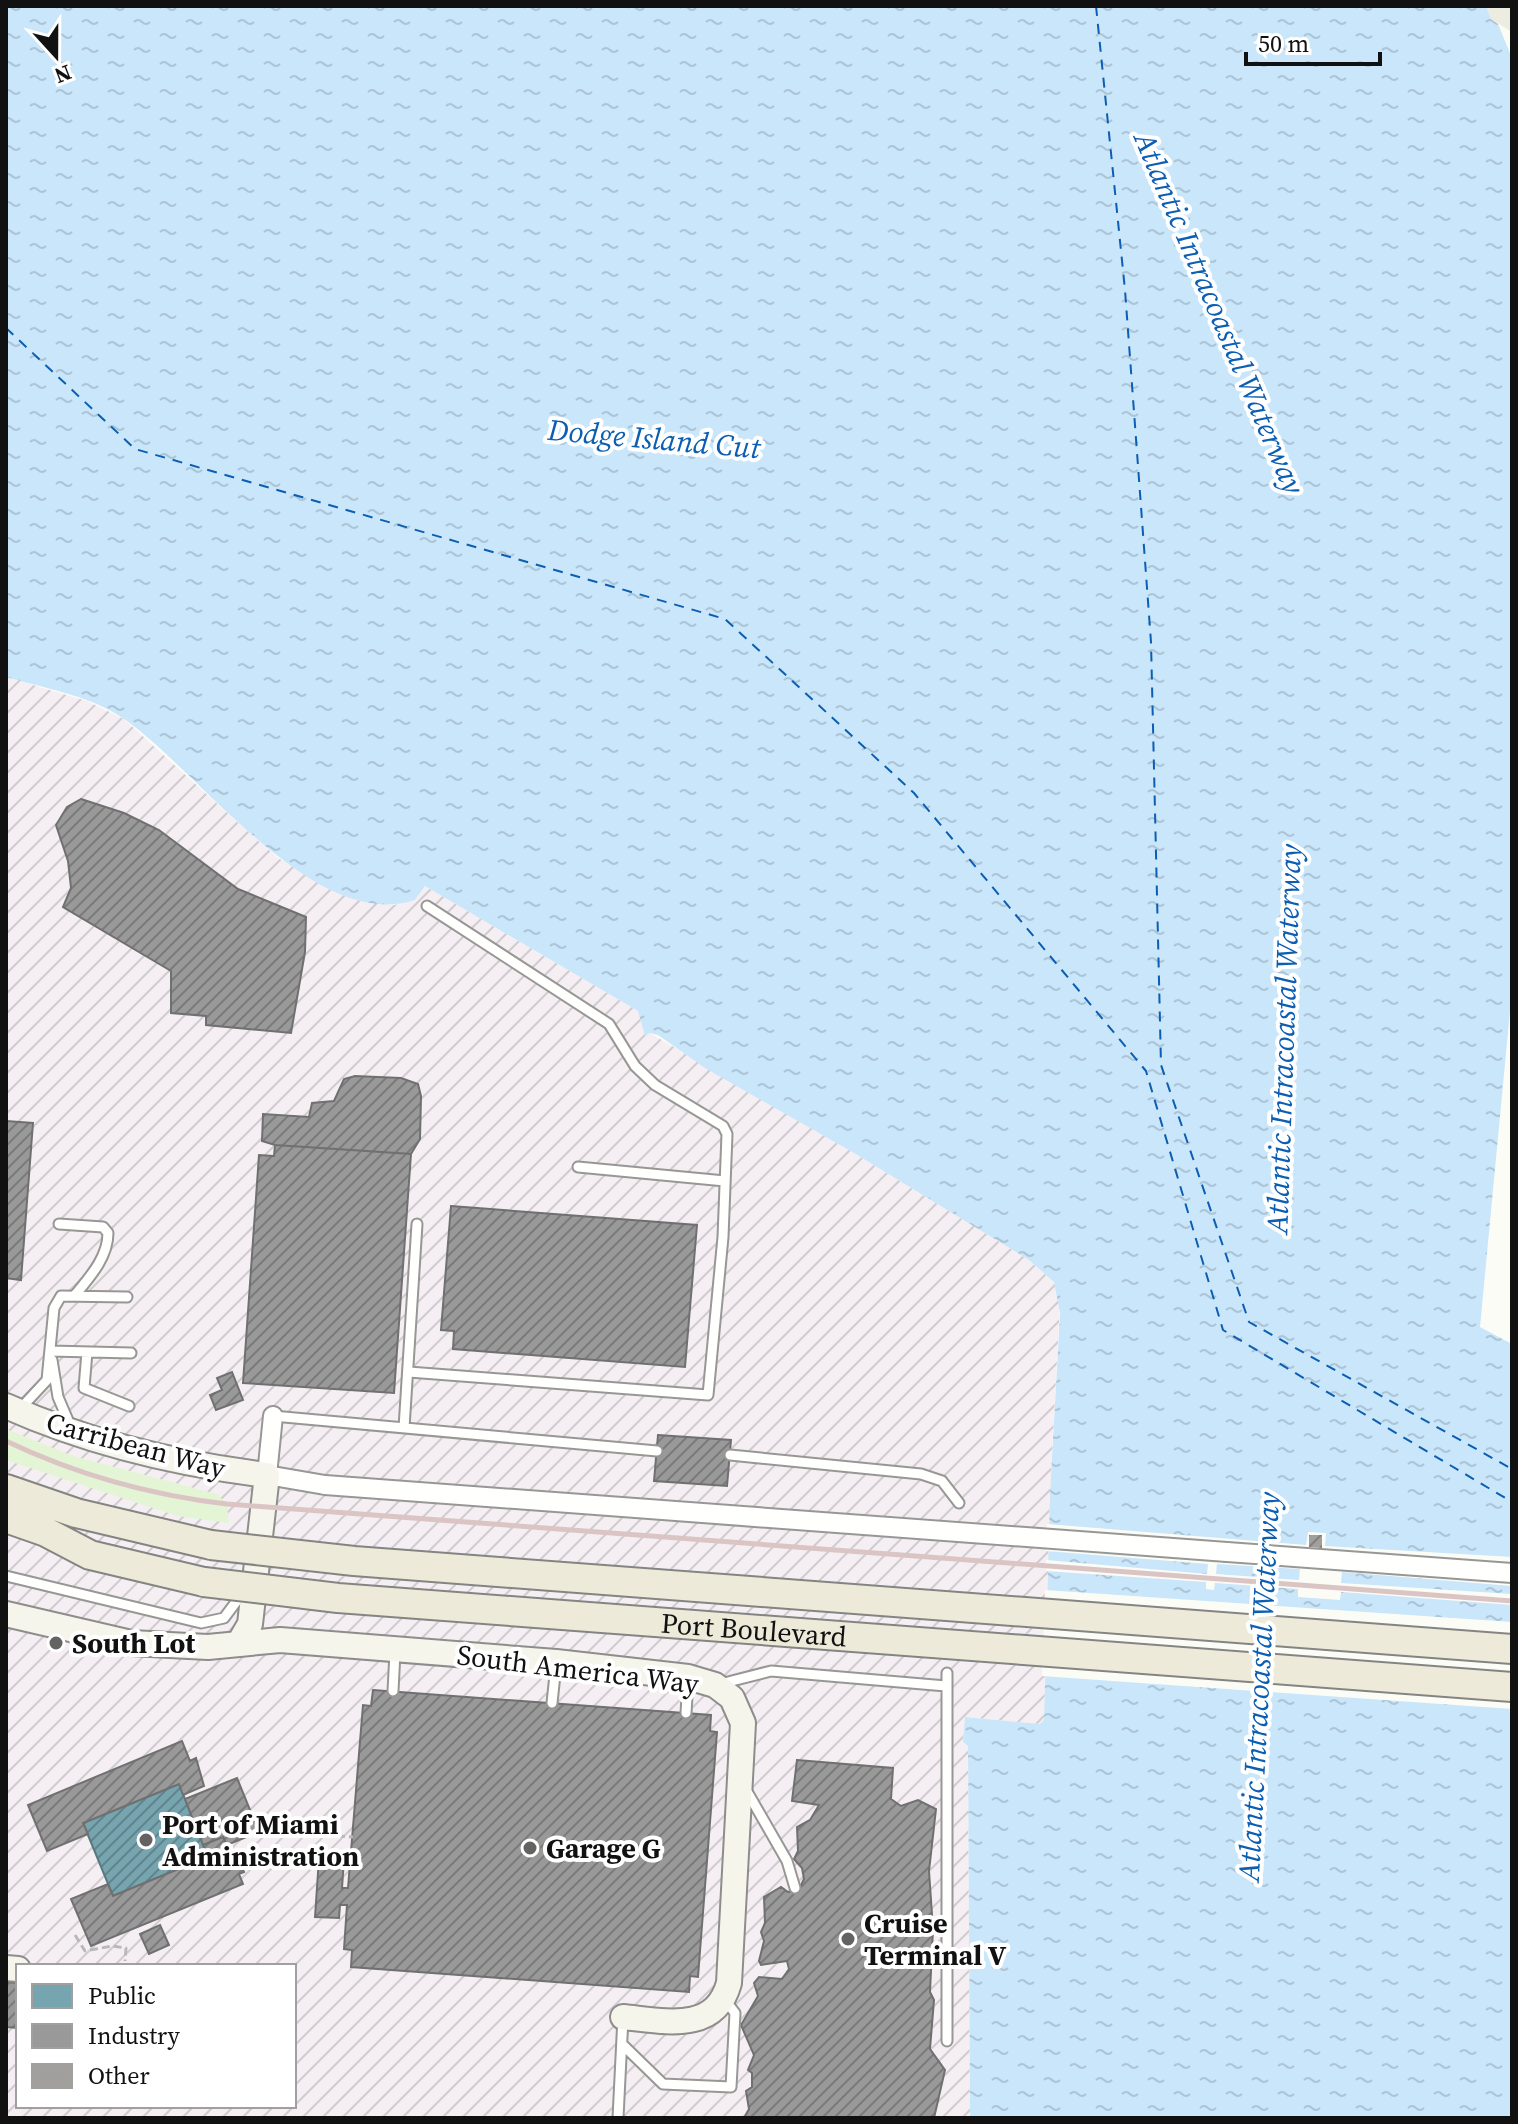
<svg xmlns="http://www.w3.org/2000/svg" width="1518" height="2124" font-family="'Source Serif 4',serif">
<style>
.industrial{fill:url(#industrial-furrows);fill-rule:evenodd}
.grass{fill:#e4f5d5}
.plaza{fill:#edece1}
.water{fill:url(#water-ripples)}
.pier{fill:#fcfcf7;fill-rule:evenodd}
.public{fill:url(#public-hatch);stroke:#587980;stroke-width:2}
.industry{fill:url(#industry-hatch);stroke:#707070;stroke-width:2}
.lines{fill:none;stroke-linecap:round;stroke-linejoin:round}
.ferry{stroke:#0b5eb2;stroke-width:2;stroke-dasharray:10 8;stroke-linecap:butt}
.building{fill:url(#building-hatch)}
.lane-casing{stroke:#979795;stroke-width:13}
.street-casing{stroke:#979795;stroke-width:22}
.secondary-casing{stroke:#8d8d8b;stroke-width:28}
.primary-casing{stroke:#848482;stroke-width:32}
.path{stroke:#b9b9b8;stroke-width:3;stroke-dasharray:8 4;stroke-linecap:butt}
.lane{stroke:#fffffe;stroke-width:9}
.street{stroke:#fffffe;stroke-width:18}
.secondary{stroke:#f6f5eb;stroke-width:24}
.primary{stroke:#eeeada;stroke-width:28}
.rail{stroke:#dbc5c4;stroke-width:5}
.street-bridge-casing{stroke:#979795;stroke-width:22;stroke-linecap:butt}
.primary-bridge-casing{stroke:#848482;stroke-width:32;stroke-linecap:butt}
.street-bridge{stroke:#fffffe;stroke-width:18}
.primary-bridge{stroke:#eeeada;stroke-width:28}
.poi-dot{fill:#636362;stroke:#fff;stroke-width:3}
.labels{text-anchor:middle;stroke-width:8;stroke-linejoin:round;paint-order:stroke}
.street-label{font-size:28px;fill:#111;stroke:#fff}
.poi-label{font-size:28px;font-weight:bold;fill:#111;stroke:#fff;text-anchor:start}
.water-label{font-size:30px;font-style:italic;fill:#0b5eb2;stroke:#fff}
</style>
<defs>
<pattern id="industrial-furrows" width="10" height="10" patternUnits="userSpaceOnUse" patternTransform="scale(2)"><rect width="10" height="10" fill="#f5eff3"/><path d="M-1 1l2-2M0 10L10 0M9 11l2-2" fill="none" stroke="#d1cccf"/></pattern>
<pattern id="water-ripples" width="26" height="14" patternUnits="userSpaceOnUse" patternTransform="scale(2)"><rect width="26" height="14" fill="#c9e6fa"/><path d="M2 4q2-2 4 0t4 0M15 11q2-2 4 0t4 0" fill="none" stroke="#acc4d5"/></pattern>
<pattern id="public-hatch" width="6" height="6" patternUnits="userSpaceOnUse" patternTransform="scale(2)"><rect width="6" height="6" fill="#76a5af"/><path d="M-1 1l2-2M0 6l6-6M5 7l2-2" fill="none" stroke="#5f858d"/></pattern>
<pattern id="industry-hatch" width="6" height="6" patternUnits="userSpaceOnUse" patternTransform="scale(2)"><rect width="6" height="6" fill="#999"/><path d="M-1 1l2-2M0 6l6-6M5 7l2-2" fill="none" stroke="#7b7b7b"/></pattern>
<pattern id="building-hatch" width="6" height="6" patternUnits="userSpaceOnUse" patternTransform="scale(2)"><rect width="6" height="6" fill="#a19f9c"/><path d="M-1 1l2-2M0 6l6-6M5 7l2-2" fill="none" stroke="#82807e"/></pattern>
</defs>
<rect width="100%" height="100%" fill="#fcfcf7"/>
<path class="industrial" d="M6 677 87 701 124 719 246 830 278 858 317 880 361 901 394 905 415 900 425 886 638 1011 650 1033 854 1153 1029 1260 1054 1282 1060 1302 1050 1494 1044 1720 1040 1724 965 1717 963 1742 968 1746 970 2118H6ZM18 1966H294V2106H18Z"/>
<path class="grass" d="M6 1429 73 1456 217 1494 227 1504 229 1523 177 1516 6 1460Z"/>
<path class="plaza" d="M1486 6H1512V32L1491 19Z"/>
<path class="water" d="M6 6H1486L1491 19 1498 24 1512 58V990L1480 1327 1512 1344V2118H970L968 1746 963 1742 965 1717 1040 1724 1044 1720 1050 1494 1060 1313 1054 1282 1029 1260 854 1153 705 1068 658 1035 650 1033 645 1036 638 1011 425 886 415 900C312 934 196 766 121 717 88 695 43 688 6 677Z"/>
<path class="pier" d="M1047 1524 1306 1545 1308 1532 1326 1533 1325 1546 1512 1557V1586L1342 1572 1341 1583 1512 1594V1605L1341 1592 1340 1600 1298 1597V1589L1215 1583 1214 1590 1206 1589V1582L1046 1571V1560L1207 1574 1208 1564 1046 1551ZM1217 1564 1300 1569 1299 1580 1216 1574Z
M1045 1590 1512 1622V1709L1042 1676Z"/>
<path class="public" d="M179 1784 208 1857 113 1896 83 1823Z"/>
<path class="industry" d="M81 799 124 813 159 830 238 889 306 917 305 952 291 1033 206 1025V1016L171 1013V971L63 907 71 888 68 861 56 825 67 807Z
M355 1076 401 1078 418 1084 421 1096 420 1139 411 1154 275 1145 262 1141 263 1114 309 1117 312 1103 334 1101 344 1079Z
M6 1121 33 1123 21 1280 6 1278Z
M275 1145 411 1154 394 1393 243 1383 259 1155 274 1156Z
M451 1206 697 1225 685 1367 453 1349 454 1331 441 1330Z
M232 1372 243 1400 216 1410 210 1395 222 1390 217 1378Z
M658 1435 731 1440 727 1486 654 1481Z
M373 1690 711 1715 710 1731 717 1732 698 1977 690 1976 689 1992 351 1967 352 1950 344 1949 347 1905H340L339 1918 315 1917 319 1858 344 1860 342 1888H348L363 1705 371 1706Z
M182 1741 190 1761 196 1758 204 1786 183 1795 179 1784 83 1823 88 1834 47 1851 28 1805Z
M797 1760 893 1768 891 1799 901 1806 918 1800 936 1809 929 1871 933 1929 930 1992 934 2000 930 2049 945 2070 934 2118H744L749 2109 746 2091 752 2087V2073L748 2070 754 2055 741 2025 758 1996 754 1983 759 1977 782 1979 789 1969 787 1961 761 1965 759 1961 764 1941 761 1932 765 1923 764 1897 781 1887 788 1892 798 1891 804 1879 802 1868 794 1859 798 1851 797 1827 810 1820 819 1805 792 1801Z
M237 1778 259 1832 227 1845 223 1837 203 1845 185 1799Z
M223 1837 233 1860 238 1858 244 1872 239 1874 243 1884 91 1946 71 1899 108 1884 113 1896 208 1857 203 1845Z
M160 1925 169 1945 149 1954 140 1934Z
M6 1982 18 1983V2028L6 2027Z"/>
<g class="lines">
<path class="ferry" d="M1096 6 1125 290 1151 642 1161 1065 1249 1322 1512 1469
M6 328 135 449 725 619 914 793 1146 1071 1223 1330 1512 1502"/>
</g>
<path class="building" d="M1309 1535H1322V1548L1309 1547Z"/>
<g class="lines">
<defs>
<path id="lane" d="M578 1167 725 1181
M59 1224 103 1227 108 1233C108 1257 90 1277 75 1295
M51 1351 131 1353
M87 1352 84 1388 129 1406
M52 1360 58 1397 70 1425
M409 1372 708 1395 723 1237 727 1134 723 1126 655 1085 635 1066 609 1024 427 906
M20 1409 47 1380 54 1308 61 1296 127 1297
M273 1416 657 1451
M404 1428 417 1224
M730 1455 921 1474 942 1481 959 1503
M6 1576 201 1623 224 1618 245 1590
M947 1673V2041
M720 1684 771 1671 946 1686
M393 1691 395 1652
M552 1703 556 1665
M686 1713 688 1680
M745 1788 787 1861 795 1888
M624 2046 663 2084 731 2087 735 2013 725 2000
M618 2118 623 2017"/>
<path id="street" d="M273 1416 267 1475 325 1485
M1227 1552 1512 1573"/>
<path id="secondary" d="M6 1406C89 1443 177 1464 267 1475L250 1624 239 1643
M6 1614 131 1643 208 1647 280 1640 556 1662 688 1677 715 1685 732 1698 743 1723 729 1983C715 2034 664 2021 623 2017
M6 1968 18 1969"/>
<path id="primary" d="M6 1489 76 1513 211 1545
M6 1518 46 1532 90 1555 204 1582"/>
</defs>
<use href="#lane" class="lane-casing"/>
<use href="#street" class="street-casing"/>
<use href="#secondary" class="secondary-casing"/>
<use href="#primary" class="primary-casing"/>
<path class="path" d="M1512 528V561
M1512 594V592
M313 1834 353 1837
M75 1935 85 1951 112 1946 126 1948 125 1961"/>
<use href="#lane" class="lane"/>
<use href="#street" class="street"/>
<use href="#secondary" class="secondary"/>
<use href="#primary" class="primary"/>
<path class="rail" d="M6 1441C77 1475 149 1495 227 1504L1512 1601"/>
<defs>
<path id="street-bridge" d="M325 1485 1227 1552"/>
<g id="primary-bridge">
<path d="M211 1545 354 1561 1512 1649"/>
<path id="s1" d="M204 1582 338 1598 1512 1687"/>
</g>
</defs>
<use href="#street-bridge" class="street-bridge-casing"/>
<use href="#primary-bridge" class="primary-bridge-casing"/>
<use href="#street-bridge" class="street-bridge"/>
<use href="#primary-bridge" class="primary-bridge"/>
</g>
<g class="poi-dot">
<circle cx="56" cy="1643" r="8"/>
<circle cx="146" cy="1840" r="8"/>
<circle cx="530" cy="1848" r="8"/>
<circle cx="848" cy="1939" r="8"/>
</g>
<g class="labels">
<g class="street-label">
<text transform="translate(136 1445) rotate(15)" y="10">Carribean Way</text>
<text dy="10" stroke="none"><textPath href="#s1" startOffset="552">Port Boulevard</textPath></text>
<text transform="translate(578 1669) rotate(7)" y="10">South America Way</text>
</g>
<g class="poi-label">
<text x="72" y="1653">South Lot</text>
<text x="162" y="1834">Port of Miami<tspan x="162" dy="32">Administration</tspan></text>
<text x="546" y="1858">Garage G</text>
<text x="864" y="1933">Cruise<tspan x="864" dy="32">Terminal V</tspan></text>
</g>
<g class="water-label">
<text transform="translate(1219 313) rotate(67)" y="10">Atlantic Intracoastal Waterway</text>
<text transform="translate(654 439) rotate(5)" y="10">Dodge Island Cut</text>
<text transform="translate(1284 1039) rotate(-88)" y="10">Atlantic Intracoastal Waterway</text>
<text transform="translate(1259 1687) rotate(-87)" y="10">Atlantic Intracoastal Waterway</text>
</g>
</g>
<rect width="1518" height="2124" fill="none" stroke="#111111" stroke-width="16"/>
<rect x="16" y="1964" width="280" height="144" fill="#ffffff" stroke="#a0a0a0" stroke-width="2"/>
<rect x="32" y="1984" width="40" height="24" fill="#76a5af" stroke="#a0a0a0" stroke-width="2"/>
<text x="88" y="2004" font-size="24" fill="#111111">Public</text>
<rect x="32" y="2024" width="40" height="24" fill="#999999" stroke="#a0a0a0" stroke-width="2"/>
<text x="88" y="2044" font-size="24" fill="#111111">Industry</text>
<rect x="32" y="2064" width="40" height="24" fill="#a19f9c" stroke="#a0a0a0" stroke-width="2"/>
<text x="88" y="2084" font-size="24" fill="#111111">Other</text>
<g transform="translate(56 56) rotate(159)" stroke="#ffffff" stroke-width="6" paint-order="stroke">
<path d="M0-6L14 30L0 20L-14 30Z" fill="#111111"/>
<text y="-12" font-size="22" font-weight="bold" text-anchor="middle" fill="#111111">N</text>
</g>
<path d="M1246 52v12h134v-12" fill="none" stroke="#111111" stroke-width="4"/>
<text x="1258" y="52" font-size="24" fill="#111111" stroke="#ffffff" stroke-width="6" paint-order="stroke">50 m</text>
</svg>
